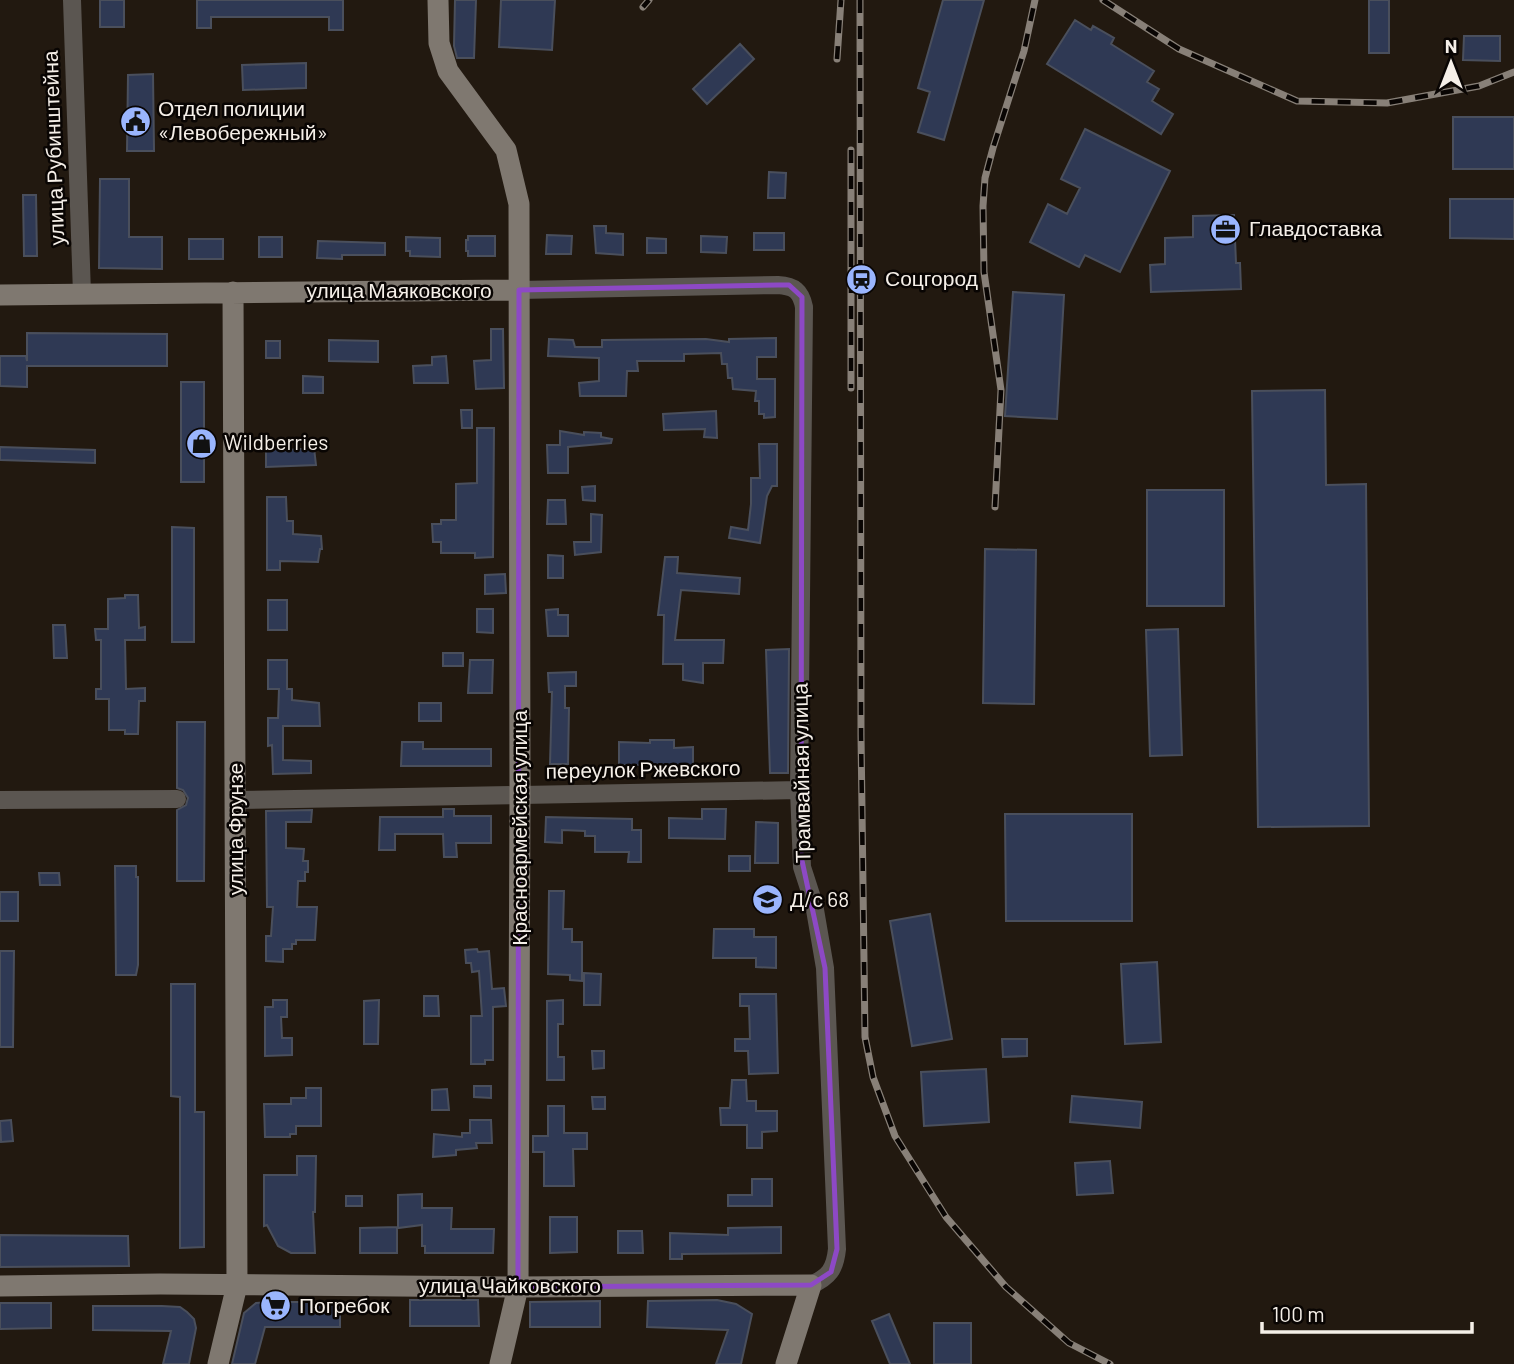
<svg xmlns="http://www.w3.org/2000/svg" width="1514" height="1364" font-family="Barlow,sans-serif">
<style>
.building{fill:#2f3954;stroke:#4a4f5c;stroke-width:2}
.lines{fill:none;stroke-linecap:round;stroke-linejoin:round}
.street{stroke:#5b5651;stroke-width:18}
.secondary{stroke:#7f7870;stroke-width:21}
.rail-casing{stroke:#888078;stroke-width:7}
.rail{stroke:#090503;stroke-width:4.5;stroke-dasharray:13;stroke-linecap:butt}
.marked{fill:none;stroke:#8d49c5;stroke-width:5;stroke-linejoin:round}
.labels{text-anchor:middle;stroke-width:5;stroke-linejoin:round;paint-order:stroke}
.poi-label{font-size:21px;fill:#f5efe8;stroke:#090503;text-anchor:start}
.street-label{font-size:21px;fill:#f5efe8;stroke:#090503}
</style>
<rect width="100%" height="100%" fill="#221910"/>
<path class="building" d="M100 0H124V27H100Z
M197 0H343V30H329V17H211V28H197Z
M455 0H476L474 58H457L454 46Z
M501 0H555L552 50 499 47Z
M943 0H984L944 140 918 132 930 92 918 88Z
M1369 0H1389V53H1369Z
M1075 20 1091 30 1093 26 1114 38 1111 44 1154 71 1147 82 1159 89 1152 101 1173 114 1161 134 1047 64Z
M1464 36H1500V61L1463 60Z
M740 44 754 59 707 104 693 89Z
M306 63V88L243 90 242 65Z
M153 74 154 151H127L128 75Z
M1453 117H1514V169H1453Z
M1085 129 1170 171 1120 272 1085 255 1079 267 1030 242 1048 204 1067 214 1080 188 1061 179Z
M769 172 786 173 785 198H768Z
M100 179H129V237H162V269L99 268Z
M23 195H36L37 256H24Z
M1450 199H1514V239L1450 238Z
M1234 215 1236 263H1240L1241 289 1151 292 1150 265 1165 264V238L1193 237V216Z
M594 226H606V233L623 234V255L596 253Z
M754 233H784V250H754Z
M547 235 572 236 571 254H546Z
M468 236H495V256H468V251H466V240H468Z
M701 236 727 237 726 253 701 252Z
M259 237H282V257H259Z
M406 237 440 238V257L410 256V251H406Z
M647 238 666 239V253H647Z
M189 239H223V259H189Z
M318 241 385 243V255H342V259L317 258Z
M1013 292 1064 295 1057 419 1005 416Z
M491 329H503L504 388 476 389 474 361 491 360Z
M27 333 167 334V366H27V387L0 386V356H26L27 361Z
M776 338V357H757V379H775V417L764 418V414H759V401H755L756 391 733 389 732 378H728L727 364H722L721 353 684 354V361H637L638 371H627L626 396H580L579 383 599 381V358L548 356 549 339 573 340 575 347H602V340L706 339 729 342V339Z
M329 340 378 341V362L329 361Z
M266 341H280V358H266Z
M446 356 448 383H414L413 366 432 365V357Z
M303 376 323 377V393H303Z
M181 382H204V482H181Z
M1325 390 1326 485 1366 484 1369 826 1258 827 1252 391Z
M461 410H472V428H462Z
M716 411 717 438 704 437 705 429 664 430 663 414Z
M477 428H494L493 557 475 558V553H441V542H433L432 524H441V520H456V484L477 483Z
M560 431 584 435V432L601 433V437L612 439 611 443 568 447V473H548L547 445H560Z
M759 444H777V486H772L767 496 760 543 729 538 731 527 748 530 751 504V478H760Z
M266 446H287V450L314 448 316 465 266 467Z
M0 447 95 450V463L0 460Z
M595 486V501L583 500 582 487Z
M1147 490H1224V606H1147Z
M267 497H286L287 521H293V534L321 536 322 549H320L318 562 280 561V570H267Z
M548 500H565L566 524H547Z
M591 514 602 515 601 552 575 555 574 542H591Z
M172 527 194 528V642H172Z
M985 549 1036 550 1034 704 983 703Z
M548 555 563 556V578H548Z
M665 557H678L677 573 740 578 739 594 681 590 675 640H724L723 663H703V683L683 680V664H663L664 615H658Z
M505 574 506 593 485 594V575Z
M125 595H138L139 628 145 627V640H125L126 689 145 688V701H139L138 734H125V730H109V699H96V689H101V640H96L95 629H108V599L125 598Z
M268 600H287V630H268Z
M477 609H493V633L477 632Z
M558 609V615H568V636H548L546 610Z
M53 625H65L67 658H54Z
M1178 629 1182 755 1150 756 1146 630Z
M789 649 788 773H770L766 650Z
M443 653H463V666H443Z
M268 660H287V689H292V700L319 703 320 726H283V760L311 761V773L273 774 272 745 268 746V718H278L279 689H268Z
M470 660H493L492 693H468Z
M576 672V686H565V708H569L568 764H550L552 692H549L548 673Z
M419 703H441V721H419Z
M177 722H205L204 881H177V810L186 805 188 798 183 790 177 788Z
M650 740H674V748L693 747V765H619V742L650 743Z
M402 742H423V749H491V766H401Z
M443 809H454V816H491V843H456L457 857H444L443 834H395V850H379L380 817H443Z
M702 809H726L725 839 669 838V818L702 819Z
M312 810 311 822H286V848L304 849 303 861H308V872H305V881H298L297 907H317L315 940H296V944H292V949H283V962L266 961V936H271L273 907H267L266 811Z
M1005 814H1132V921H1006Z
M546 817 632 819V830H641V862H628L629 852H595V836H585V831L562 830V843L545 842Z
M756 822 778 823V863H755Z
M729 856H750V871H729Z
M115 866H136V877H138V965L136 975H116Z
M39 873H59L60 885H40Z
M549 891H564L563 929H572V942H582V981L570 980V975L548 974Z
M0 892H18V921H0Z
M930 914 952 1039 912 1046 890 921Z
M714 929H754V937H776V968L756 967V958H713Z
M477 949 478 952 489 951 492 989 504 988 506 1006 493 1007V1060H485V1064H471V1016H482L479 971 472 972 471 963H466L465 950Z
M0 951H14L13 1047H0Z
M1157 962 1161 1042 1125 1044 1121 964Z
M584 973 601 974 600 1005H584Z
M171 984H195V1112H204V1247L180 1248V1097L171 1096Z
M740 994H776L778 1073 749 1074 748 1051H735V1039H750L749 1006H740Z
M424 996H438L439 1016H424Z
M273 1000H287V1017H281L282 1038H292V1055L265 1056V1007H273Z
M379 1000 378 1044H364V1001Z
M563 1000V1024H558V1057H564V1080H547V1001Z
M1002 1039H1027V1056L1003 1057Z
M592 1051H604V1068L593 1069Z
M986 1069 989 1122 924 1126 921 1072Z
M732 1080H746L747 1101H756V1111H777V1131L762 1132V1148H747V1125H721L720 1108H730Z
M474 1086H491V1098L474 1097Z
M306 1088H321V1126H296V1134H290V1137H265L264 1104H291V1098H306Z
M447 1089 449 1110H432V1090Z
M1072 1096 1142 1102 1140 1128 1070 1122Z
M592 1097H605V1109H593Z
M548 1106H564V1133H587V1149H573L574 1186H544V1152H533V1136H548Z
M11 1120 13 1141 1 1142 0 1121Z
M470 1120H491L492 1143H476L477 1148 456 1150V1155L433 1157 434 1134 462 1137V1133H470Z
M297 1156H316L315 1212H313L315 1253H291L278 1246 267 1225 264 1226V1175H297Z
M1110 1161 1113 1193 1077 1195 1075 1163Z
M752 1179H772V1206H728V1195H752Z
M422 1194V1208H452L451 1229H494L493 1253H425V1246H422V1225L398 1228V1195Z
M346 1196H362V1206H346Z
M550 1217H577V1252L550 1253Z
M397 1227V1253H360V1228Z
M781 1227V1253L682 1254V1259H670V1233L728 1235V1228Z
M618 1231H642L643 1253H618Z
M0 1235 128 1236 129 1266 0 1267Z
M410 1300H478L479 1326H410Z
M717 1300 736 1304 752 1314 741 1364H716L728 1330 647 1327 648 1301Z
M600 1301V1327H530V1302Z
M270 1302H340V1327H265L255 1364H232L244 1313 256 1303Z
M0 1303H51V1328L0 1329Z
M93 1306H162L180 1307 187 1312 194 1319 196 1328 189 1364H163L171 1331 93 1330Z
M889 1314 910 1364H890L872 1321Z
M934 1323H971V1364H934Z"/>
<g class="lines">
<path class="street" d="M72 0 82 294
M519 290 778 285C794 286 801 291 804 307L799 790 802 867 814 904 825 968 837 1249C835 1269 829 1277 811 1285
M0 800 177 799
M235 800 799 790"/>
<path class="secondary" d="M438 0 439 43 448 71 506 150 519 204 520 794 518 1287 500 1364
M0 295 519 290
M0 1286 160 1284 518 1287 811 1285 786 1364
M218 1364 237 1285 233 292"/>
<defs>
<path id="rail" d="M860 0 861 735 865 1037 873 1077 895 1136 946 1217 1006 1287 1069 1343 1110 1364
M1103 0 1179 49 1297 101 1387 103 1479 86 1514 72
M643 7 649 0
M837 59 841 0
M851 150V388
M995 507 1001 390 984 272 983 206 985 178 993 148 1024 51 1035 0"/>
</defs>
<use href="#rail" class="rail-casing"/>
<use href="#rail" class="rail"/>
</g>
<path class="marked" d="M778 285H789L802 297 801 856 825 968 837 1249 831 1272 811 1285 518 1287 519 290Z"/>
<defs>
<symbol id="civic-disc" viewBox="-11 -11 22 22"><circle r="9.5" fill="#9ab5fd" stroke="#090503"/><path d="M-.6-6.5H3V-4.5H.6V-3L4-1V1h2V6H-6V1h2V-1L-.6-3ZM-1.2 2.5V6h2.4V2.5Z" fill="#111"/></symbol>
<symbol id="office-disc" viewBox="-11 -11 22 22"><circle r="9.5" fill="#9ab5fd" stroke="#090503"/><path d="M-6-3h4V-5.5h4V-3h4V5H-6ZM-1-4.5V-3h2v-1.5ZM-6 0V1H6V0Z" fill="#111"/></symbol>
<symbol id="station-disc" viewBox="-11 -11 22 22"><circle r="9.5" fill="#9ab5fd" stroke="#090503"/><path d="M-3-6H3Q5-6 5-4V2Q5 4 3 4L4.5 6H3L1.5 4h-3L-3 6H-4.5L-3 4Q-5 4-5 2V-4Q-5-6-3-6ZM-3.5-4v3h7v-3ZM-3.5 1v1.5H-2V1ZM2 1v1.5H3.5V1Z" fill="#111"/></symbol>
<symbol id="shop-disc" viewBox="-11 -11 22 22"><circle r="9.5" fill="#9ab5fd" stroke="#090503"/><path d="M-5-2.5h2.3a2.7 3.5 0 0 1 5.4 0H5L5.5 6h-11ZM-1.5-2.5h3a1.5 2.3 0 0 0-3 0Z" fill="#111"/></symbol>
<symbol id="school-disc" viewBox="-11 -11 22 22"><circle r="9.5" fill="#9ab5fd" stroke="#090503"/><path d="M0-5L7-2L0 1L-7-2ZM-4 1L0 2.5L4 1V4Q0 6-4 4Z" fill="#111"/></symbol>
<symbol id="supermarket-disc" viewBox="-11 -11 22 22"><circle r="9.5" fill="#9ab5fd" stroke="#090503"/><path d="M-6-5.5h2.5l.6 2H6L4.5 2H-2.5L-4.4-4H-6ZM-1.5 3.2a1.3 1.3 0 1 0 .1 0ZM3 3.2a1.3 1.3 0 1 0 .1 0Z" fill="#111"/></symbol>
</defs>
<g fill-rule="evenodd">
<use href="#civic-disc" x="118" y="104" width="35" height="35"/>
<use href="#office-disc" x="1208" y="212" width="35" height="35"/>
<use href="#station-disc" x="844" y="262" width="35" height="35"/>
<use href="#shop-disc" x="184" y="426" width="35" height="35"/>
<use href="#school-disc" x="750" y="882" width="35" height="35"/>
<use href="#supermarket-disc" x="258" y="1288" width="35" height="35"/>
</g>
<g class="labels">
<g class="poi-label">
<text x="158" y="116">Отдел полиции<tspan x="158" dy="24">«Левобережный»</tspan></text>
<text x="1249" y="236">Главдоставка</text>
<text x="885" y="286">Соцгород</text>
<text x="224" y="450">Wildberries</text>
<text x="790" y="907">Д/с 68</text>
<text x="299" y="1313">Погребок</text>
</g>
<g class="street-label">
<text transform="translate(54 148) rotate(-92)" y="7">улица Рубинштейна</text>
<text x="399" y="298">улица Маяковского</text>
<text transform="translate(643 770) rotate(-1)" y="7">переулок Ржевского</text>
<text transform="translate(802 773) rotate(-91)" y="7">Трамвайная улица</text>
<text transform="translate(520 828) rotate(-90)" y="7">Красноармейская улица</text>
<text transform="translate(236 829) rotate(-90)" y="7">улица Фрунзе</text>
<text x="510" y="1293">улица Чайковского</text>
</g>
</g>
<g transform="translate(1451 63)" stroke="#090503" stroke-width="5" paint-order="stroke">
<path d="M0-5L12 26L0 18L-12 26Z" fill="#f5efe8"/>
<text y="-10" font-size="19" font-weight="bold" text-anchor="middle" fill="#f5efe8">N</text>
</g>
<path d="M1262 1322v10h210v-10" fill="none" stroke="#f5efe8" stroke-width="3.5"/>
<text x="1272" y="1322" font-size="21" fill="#f5efe8" stroke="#090503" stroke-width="5" paint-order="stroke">100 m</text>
</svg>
